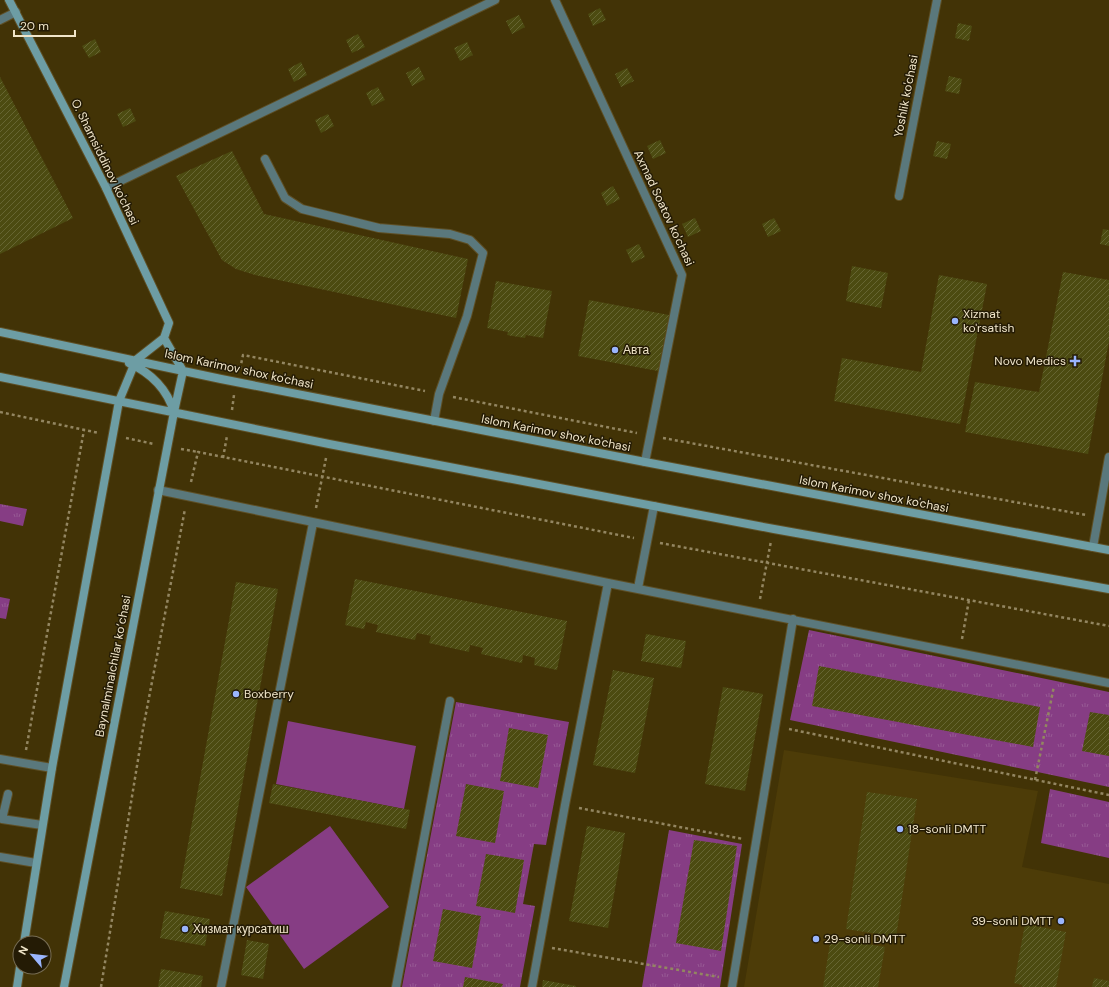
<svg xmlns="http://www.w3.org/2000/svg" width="1109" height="987" font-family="'DM Sans',sans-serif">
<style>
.built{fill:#4d3c08}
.grass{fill:url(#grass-tufts)}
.park{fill:#863d84}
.building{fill:url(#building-hatch)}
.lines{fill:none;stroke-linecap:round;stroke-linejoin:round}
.lane-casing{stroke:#5e4f25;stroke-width:10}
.street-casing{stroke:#5e4f25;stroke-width:10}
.secondary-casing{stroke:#5e4f25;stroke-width:10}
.path{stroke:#938661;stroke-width:2.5;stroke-dasharray:3 3;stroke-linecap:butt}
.lane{stroke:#5a787c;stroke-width:8}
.street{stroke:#5a787c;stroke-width:8}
.secondary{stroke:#6d9da4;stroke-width:8}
.poi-dot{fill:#9ab5fd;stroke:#241b05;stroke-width:1.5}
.labels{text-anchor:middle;stroke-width:3;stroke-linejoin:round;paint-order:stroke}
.street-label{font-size:12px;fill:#f0e5c9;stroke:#241b05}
.poi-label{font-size:12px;fill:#f0e5c9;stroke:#241b05;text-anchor:start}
</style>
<defs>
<pattern id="grass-tufts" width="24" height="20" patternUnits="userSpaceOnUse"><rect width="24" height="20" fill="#863d84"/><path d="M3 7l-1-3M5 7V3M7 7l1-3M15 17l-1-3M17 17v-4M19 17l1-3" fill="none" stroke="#975994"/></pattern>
<pattern id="building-hatch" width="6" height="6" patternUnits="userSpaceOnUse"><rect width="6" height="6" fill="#4c4b11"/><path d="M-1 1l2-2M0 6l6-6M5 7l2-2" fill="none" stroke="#666532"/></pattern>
</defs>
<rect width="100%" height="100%" fill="#423306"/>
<path class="built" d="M784 750 1038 791 1022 867 1109 884V987H744Z"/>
<path class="grass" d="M0 504 27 509 23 526 0 521Z
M0 597 10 599 6 619 0 618Z
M809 630 1109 692V787L790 720Z
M456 702 569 722 546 845 534 844 523 904 535 906 520 987H402Z
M1050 789 1109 802V858L1041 843Z
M669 830 742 844 720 987H642Z"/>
<path class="park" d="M288 721 416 746 404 809 276 784Z
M330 826 389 907 304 969 246 887Z"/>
<path class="building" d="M600 8 606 20 593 26 588 14Z
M519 15 525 27 512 34 506 21Z
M958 23 972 26 969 41 955 38Z
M358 34 365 47 352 53 346 40Z
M95 39 101 52 89 58 82 46Z
M467 42 473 55 460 61 454 48Z
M301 62 307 75 294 82 288 69Z
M419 67 425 79 412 86 406 73Z
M627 68 634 81 621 87 615 74Z
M949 76 962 79 959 94 945 91Z
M0 77 73 218 0 254Z
M378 87 385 100 372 106 366 93Z
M130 108 136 121 123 127 117 114Z
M328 114 334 126 321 133 315 120Z
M660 140 666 153 653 159 647 146Z
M937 141 951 144 947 159 933 156Z
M232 151 264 214 468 259 456 318 255 275 236 269 222 260 176 176Z
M613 186 620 199 607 206 601 193Z
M695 218 701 231 688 237 682 224Z
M774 218 781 231 768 237 762 224Z
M1103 229 1109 230V246L1100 244Z
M639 244 645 257 632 263 626 250Z
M852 266 888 273 881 308 846 301Z
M1063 272 1109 280V341L1088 454 965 432 975 382 1039 392Z
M939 275 987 284 960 424 834 401 842 358 921 372Z
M496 281 552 291 543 338 526 335 525 338 507 335 508 332 487 328Z
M589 300 669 315 658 371 578 356Z
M355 579 567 621 557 670 534 665 535 658 523 655 522 663 481 654 483 648 470 645 469 652 429 643 431 636 417 633 415 640 376 632 378 625 366 622 364 629 345 625Z
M236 582 278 589 222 896 180 888Z
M646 634 686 641 681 668 641 661Z
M819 666 1040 707 1033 747 812 706Z
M613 670 654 678 635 773 593 765Z
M723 687 763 694 745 791 705 784Z
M1090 712 1109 715V756L1082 751Z
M509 728 548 735 538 788 500 781Z
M273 784 410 810 406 829 269 803Z
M466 784 504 791 495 843 456 836Z
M867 792 917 799 896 937 846 929Z
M587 826 625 833 608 928 569 921Z
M694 840 737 846 721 951 676 943Z
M486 854 524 860 515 913 476 906Z
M443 909 481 916 472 968 433 961Z
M165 911 210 919 205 946 160 938Z
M1025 924 1066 932 1056 987H1022V985L1014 983Z
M831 937 885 947 878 987H823Z
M247 940 269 944 263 979 241 975Z
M161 969 203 976 201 987H158Z
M465 977 503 984 502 987H463Z
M1094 978 1109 981V987H1092Z
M543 980 576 986V987H542Z"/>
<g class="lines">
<defs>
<path id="lane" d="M0 20 16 12
M265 159 285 198 302 209 379 228 450 234 470 240 483 253 467 316 439 394 434 421
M638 588 654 506
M8 794 2 819 42 825
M0 857 36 863
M396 987 450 701"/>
<path id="street" d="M555 0 682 275 645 462
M106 188 495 0
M899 196 937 0
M158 490 608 583 1109 683
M1093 547 1109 457
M0 759 52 768
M221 987 313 523
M532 987 565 805 608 583
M732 987 793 619"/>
<path id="secondary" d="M9 0 106 188 169 323 164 338
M0 332 221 379 645 462 1109 550
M0 377 329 444 774 529 1109 589
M24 943 52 768 119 401 136 360 164 338 183 371 174 412
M17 987 20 967
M64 987 174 412C167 389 151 373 129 363"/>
</defs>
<use href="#lane" class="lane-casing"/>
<use href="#street" class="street-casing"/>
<use href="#secondary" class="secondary-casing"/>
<path class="path" d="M240 369 243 355 425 391
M453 397 637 433
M232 410 234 395
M0 412 99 433
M126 438 154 444
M663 438 1086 515
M181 449 198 452
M223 458 227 436
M191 482 198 452 634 538
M316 508 326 458
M660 543 1109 626
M760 599 771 541
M962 639 969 600
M789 729 1109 795
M26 750 84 430
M1035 780 1054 686
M579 808 743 839
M552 948 719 977
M101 987 143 729 185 509"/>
<use href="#lane" class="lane"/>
<use href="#street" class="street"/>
<use href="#secondary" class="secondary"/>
</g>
<g class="poi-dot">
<circle cx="955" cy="321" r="4"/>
<circle cx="615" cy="350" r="4"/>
<path d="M1073 355h4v4h4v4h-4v4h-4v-4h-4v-4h4z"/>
<circle cx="236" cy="694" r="4"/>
<circle cx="900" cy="829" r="4"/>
<circle cx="1061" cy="921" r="4"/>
<circle cx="185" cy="929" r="4"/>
<circle cx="816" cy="939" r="4"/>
</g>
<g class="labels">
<g class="street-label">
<text transform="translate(906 96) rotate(-79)" y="4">Yoshlik ko'chasi</text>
<text transform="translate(105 162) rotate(64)" y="4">O. Shamsiddinov ko'chasi</text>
<text transform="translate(664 208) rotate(65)" y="4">Axmad Soatov ko'chasi</text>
<text transform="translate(239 369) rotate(12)" y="4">Islom Karimov shox ko'chasi</text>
<text transform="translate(556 433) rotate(11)" y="4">Islom Karimov shox ko'chasi</text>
<text transform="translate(874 494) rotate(11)" y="4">Islom Karimov shox ko'chasi</text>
<text transform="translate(113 666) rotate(-79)" y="4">Baynalminalchilar ko’chasi</text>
</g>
<g class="poi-label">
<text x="963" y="318">Xizmat<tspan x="963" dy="14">ko'rsatish</tspan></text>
<text x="623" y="354">Авта</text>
<text x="1066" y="365" text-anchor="end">Novo Medics</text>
<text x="244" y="698">Boxberry</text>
<text x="908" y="833">18-sonli DMTT</text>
<text x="1053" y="925" text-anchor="end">39-sonli DMTT</text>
<text x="193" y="933">Хизмат курсатиш</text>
<text x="824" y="943">29-sonli DMTT</text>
</g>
</g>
<g transform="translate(32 955) rotate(298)"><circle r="19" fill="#241b05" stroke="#766c53"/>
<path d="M0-3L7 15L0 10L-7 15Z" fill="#9ab5fd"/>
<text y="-6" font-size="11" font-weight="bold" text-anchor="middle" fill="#f0e5c9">N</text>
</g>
<path d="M14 30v6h61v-6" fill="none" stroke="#f0e5c9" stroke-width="2"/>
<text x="20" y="30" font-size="12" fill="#f0e5c9" stroke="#241b05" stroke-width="3" paint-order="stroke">20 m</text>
</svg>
